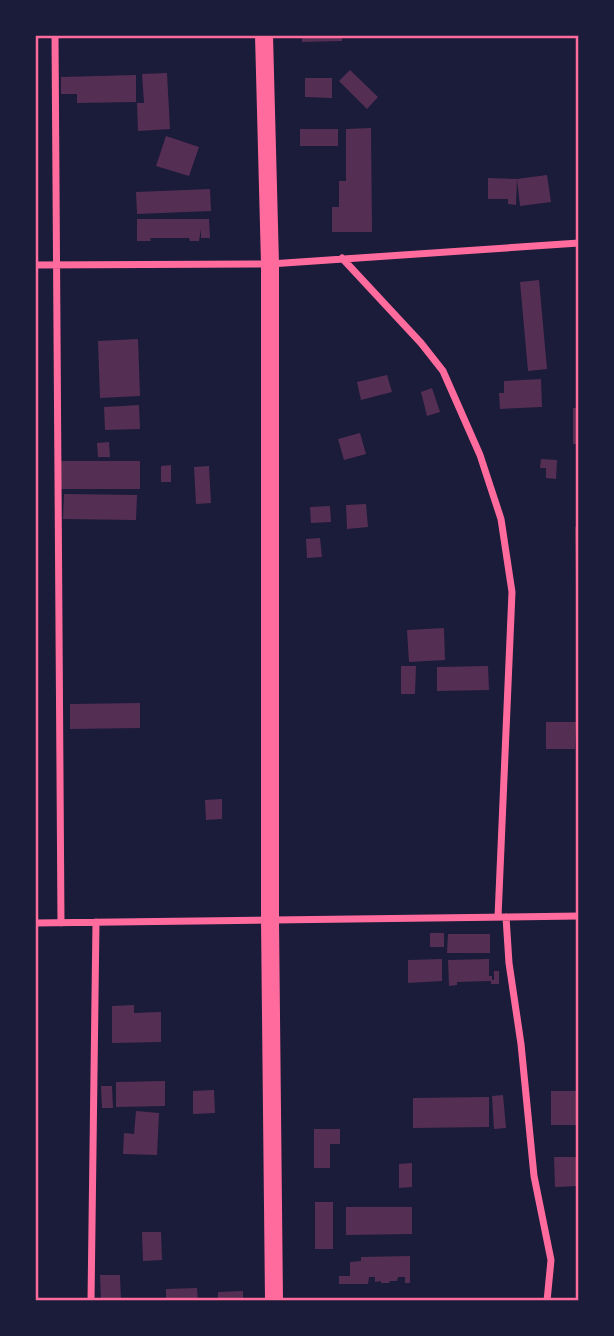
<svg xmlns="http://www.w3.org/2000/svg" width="614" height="1336" font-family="Raleway,sans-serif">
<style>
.building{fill:#542f53}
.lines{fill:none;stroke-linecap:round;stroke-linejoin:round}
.minor{stroke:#ff6b9d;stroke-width:7}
.primary{stroke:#ff6b9d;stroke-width:18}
.neatline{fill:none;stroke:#ff6b9d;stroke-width:2.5}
</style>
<rect width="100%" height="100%" fill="#1b1b3a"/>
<path class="building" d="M302 35H342V41L302 42Z
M350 70 378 97 367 109 339 81Z
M167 73 170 129 138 131 137 103H144L142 74Z
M136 75V102L77 103V94H61V77Z
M305 78H332V98L305 97Z
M371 128 372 232H332V207H339V181H346V129Z
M300 129H338V146H300Z
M166 136 199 147 189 176 156 166Z
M547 175 551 202 520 206 517 179Z
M488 178 517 179 516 205 508 204V199H488Z
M210 189 211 211 137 214 136 192Z
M137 219H209L210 238H201V229L199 241H190L189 238H150L151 241H137Z
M539 280 547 369 528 371 520 282Z
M138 339 140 396 100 398 98 341Z
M387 375 392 392 361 400 357 382Z
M541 379 542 407 500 409 499 393H504V381Z
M432 388 440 412 427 416 421 392Z
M139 405 140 429 105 430 104 407Z
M573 408H579V444H573Z
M360 433 366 454 344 460 338 439Z
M109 442 110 457H98L97 443Z
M541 459 557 460 556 479 546 478V468H540Z
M60 461H140V489H60Z
M171 465V482H161V466Z
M209 466 211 503 196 504 194 467Z
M64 494 137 495 136 520 63 519Z
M366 504 368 527 347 529 346 505Z
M330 506 331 522 311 523 310 507Z
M575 527H579V582L576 583Z
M320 538 322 557 307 558 306 539Z
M444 628 445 660 409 662 407 630Z
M401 666H416L415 694H401Z
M488 666 489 690 437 691V667Z
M140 703V728L70 729V704Z
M546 722H576L575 749H546Z
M222 799V819L206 820 205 800Z
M430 933H444V947H430Z
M448 934H490V953H447Z
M442 959V981L408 983V960Z
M489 959V976H492V980H494V971H499V984H491V981L457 982V985L449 986 448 960Z
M134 1005V1013L161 1012V1042L112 1043V1006Z
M165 1081V1106L116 1107V1082Z
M101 1086H112L113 1108H102Z
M214 1090 215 1113 193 1114V1091Z
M551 1091H579V1125H551Z
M503 1095 506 1128 494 1129 492 1096Z
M489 1097V1127L413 1128V1098Z
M136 1111 159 1113 157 1155 123 1154 124 1133 134 1134Z
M314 1129H340V1144H330V1168H314Z
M554 1157H579V1186L555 1187Z
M412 1163V1187L399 1188V1164Z
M315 1202H333V1249H315Z
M346 1207H412V1234L346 1235Z
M142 1232H161L162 1260 143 1261Z
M410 1256V1283H405V1277H398L397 1281H390L389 1283H381V1281L375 1282V1277H369L368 1284H339V1276H350V1262L361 1261V1257Z
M100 1275H120L121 1301H101Z
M197 1288 198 1301H166V1289Z
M243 1291V1301H218V1292Z"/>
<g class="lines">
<path class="minor" d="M55 35 61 923
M342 258 421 343 443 371 480 455 501 519 512 592 498 917
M35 265 270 264 579 243
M506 917 509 963 521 1044 534 1176 551 1260 547 1301
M35 923 579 916
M91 1301 96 922"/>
<path class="primary" d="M264 35 270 264V921L274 1301"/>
</g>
<rect width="614" height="1336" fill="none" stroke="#1b1b3a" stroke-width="74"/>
<rect x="37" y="37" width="540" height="1262" class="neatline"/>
</svg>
